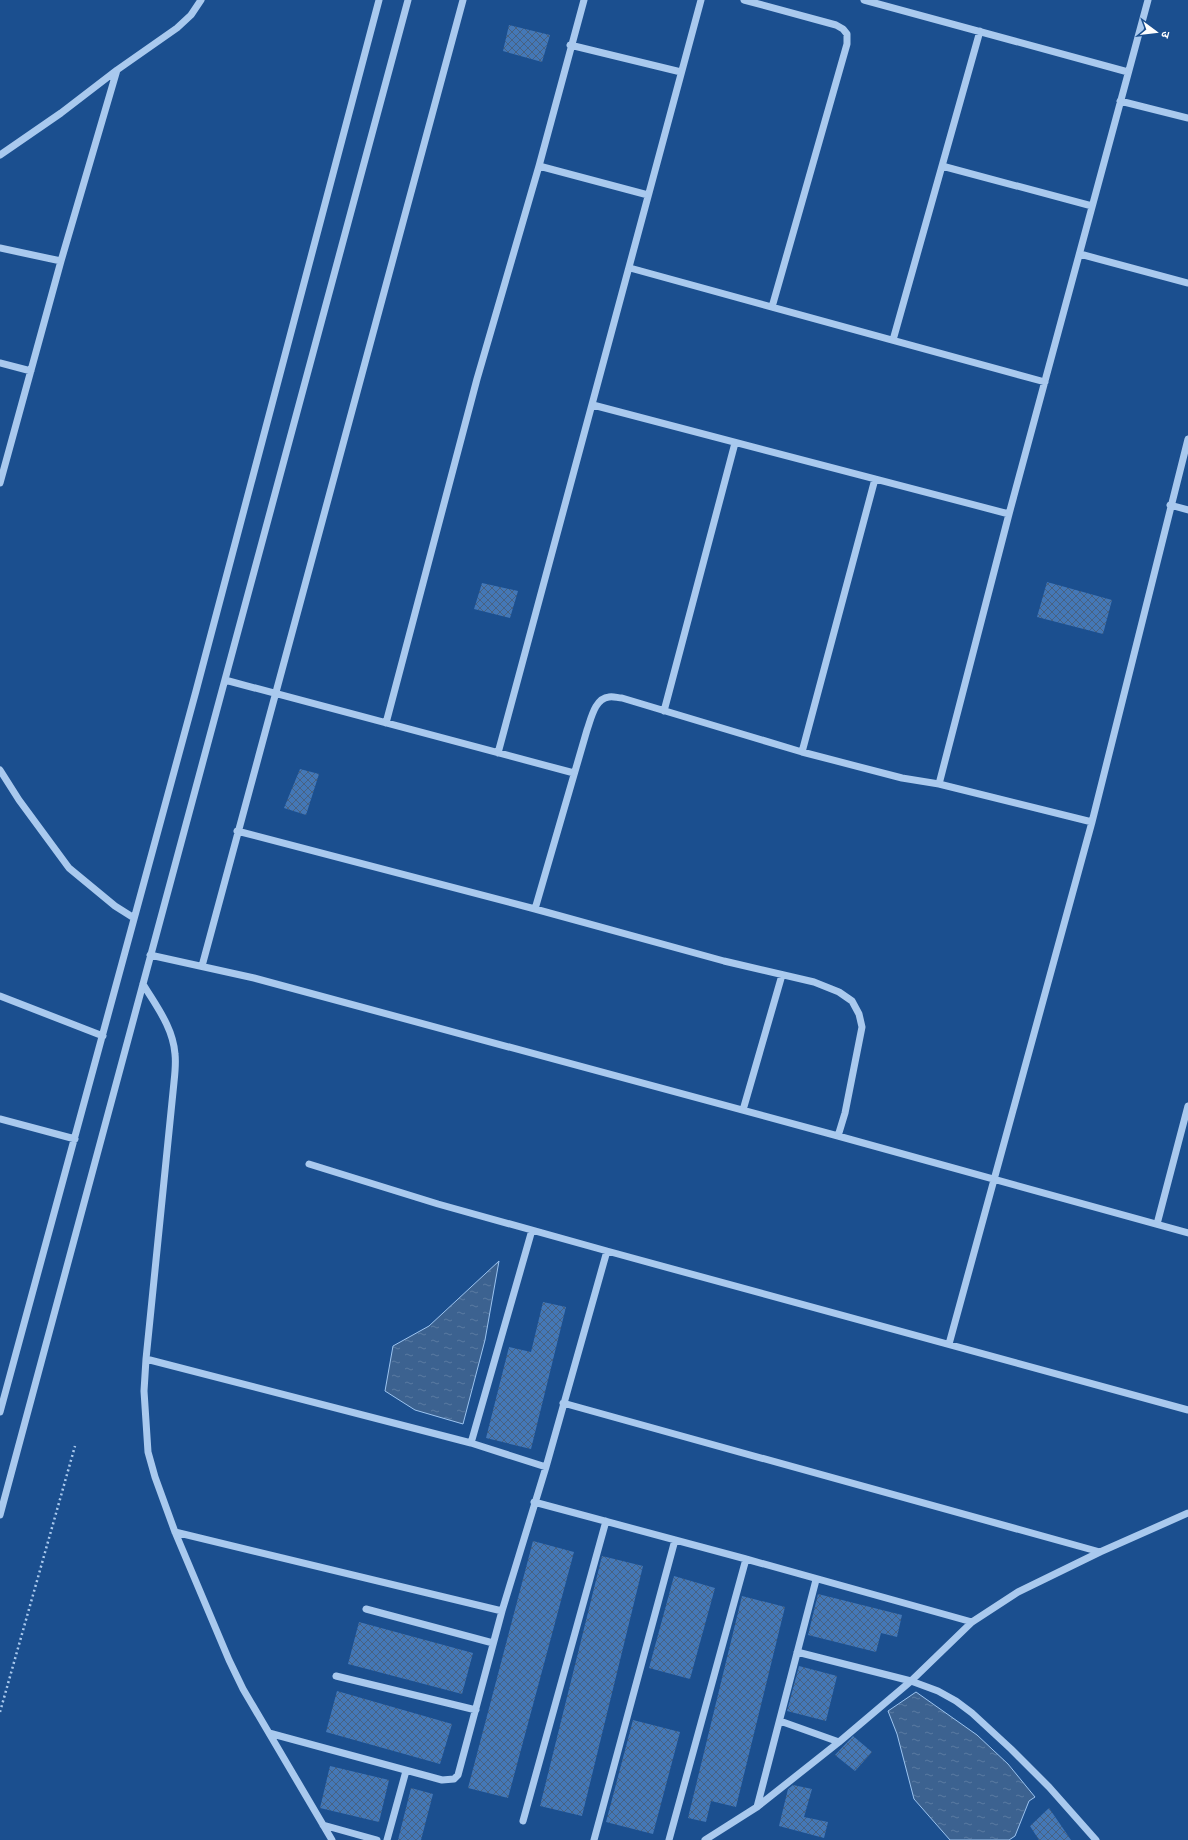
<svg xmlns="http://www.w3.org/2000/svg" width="1188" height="1840" font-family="Karla,'Noto Sans Devanagari',sans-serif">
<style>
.water{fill:url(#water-ripples);stroke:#9cc4f0}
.building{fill:url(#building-cross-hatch)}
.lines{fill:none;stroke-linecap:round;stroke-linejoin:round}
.path{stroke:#a9c9ee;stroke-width:2.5;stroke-dasharray:2 3;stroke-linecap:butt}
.minor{stroke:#a9c9ee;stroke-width:7}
</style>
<defs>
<pattern id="water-ripples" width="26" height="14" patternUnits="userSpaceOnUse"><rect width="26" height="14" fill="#3c6290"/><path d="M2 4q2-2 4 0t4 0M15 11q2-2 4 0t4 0" fill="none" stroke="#597aa1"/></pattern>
<pattern id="building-cross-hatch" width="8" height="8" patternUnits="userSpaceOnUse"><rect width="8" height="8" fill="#4478b7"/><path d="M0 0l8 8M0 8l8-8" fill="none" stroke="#486282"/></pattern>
</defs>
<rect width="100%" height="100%" fill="#1b4f8f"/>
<path class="water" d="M499 1261 485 1340 463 1424 415 1410 385 1391 393 1346 429 1326Z
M916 1692 977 1735 1008 1764 1035 1797 1029 1801 1015 1836 1009 1840H950L914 1799 897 1734 888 1711Z"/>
<path class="building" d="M509 25 550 35 542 62 503 51Z
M1047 582 1112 600 1103 634 1037 617Z
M482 583 518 591 510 618 474 609Z
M300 769 319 774 306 815 284 808Z
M543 1302 566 1307 531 1449 486 1438 509 1347 531 1352Z
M533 1541 574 1552 508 1798 468 1788Z
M602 1556 643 1566 582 1816 540 1806Z
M674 1576 715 1588 690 1679 649 1668Z
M818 1594 902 1615 897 1637 881 1633 876 1652 808 1635Z
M742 1596 785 1607 736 1807 711 1801 706 1822 688 1818Z
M359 1622 473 1653 462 1694 348 1664Z
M799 1666 837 1676 826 1721 787 1711Z
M337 1691 452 1724 440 1764 326 1732Z
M633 1720 680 1732 653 1834 606 1822Z
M853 1736 872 1752 855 1771 835 1755Z
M330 1766 389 1780 379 1822 320 1808Z
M793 1785 812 1789 804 1817 828 1822 824 1838 779 1826 788 1789Z
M411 1788 433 1794 421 1840H398Z
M1049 1808 1071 1840H1039L1030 1826Z"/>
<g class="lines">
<path class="path" d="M0 1712 75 1446"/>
<path class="minor" d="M744 0 836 25 843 29 847 34V44L772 307
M864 0 1128 72
M570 45 681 72
M1120 101 1188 118
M0 155 61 113 117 70 177 28 191 15 201 0
M539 166 648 195
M942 166 1092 206
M0 248 61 261
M1080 254 1188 283
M630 268 1045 382
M893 340 980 31
M0 363 31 371
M593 405 1009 514
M0 483 61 261 117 70
M1170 505 1188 510
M225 680 574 773
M664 711 735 443
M386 723 477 379 539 166 584 0
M802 752 875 479
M498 753 701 0
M0 770 19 800 69 868 115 906 134 918
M939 784 1009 514 1148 0
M237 831 535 909 724 961 814 982 839 992 852 1001 859 1014 862 1027 845 1113 838 1136
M535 909 587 730C591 719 595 698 609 697 613 696 618 698 622 698L802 752 902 778 939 784 1092 822
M150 955 254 978 838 1136 1188 1233
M202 966 463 0
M143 984C156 1006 173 1027 175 1054 176 1063 175 1073 174 1082L146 1359 144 1391 148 1452 155 1477 175 1532 229 1660 243 1689 332 1840
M0 996 103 1036
M743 1110 782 975
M0 1119 75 1139
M309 1164 438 1204 607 1251 1188 1410
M1157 1224 1188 1106
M949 1344 1092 822 1188 439
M146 1359 471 1443 546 1467
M563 1403 1100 1552
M0 1412 196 691 379 0
M471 1443 532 1230
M534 1502 746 1559 972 1622
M0 1515 408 0
M175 1532 502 1611
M366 1609 493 1643
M797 1652 911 1681 938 1691 956 1701 972 1713 1011 1749 1049 1787 1096 1840
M336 1676 476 1710
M780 1721 839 1742
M269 1733 442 1780 454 1779 458 1775 502 1611 546 1467 607 1251
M757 1807 816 1580
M523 1821 606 1521
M323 1825 377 1840
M387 1840 406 1771
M594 1840 675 1540
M669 1840 746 1559
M705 1840 757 1807 839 1742 911 1681 972 1622 1018 1592 1100 1552 1188 1513"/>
</g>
<g transform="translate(1156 32) rotate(105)" stroke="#1b4f8f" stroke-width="3" paint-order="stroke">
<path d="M0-3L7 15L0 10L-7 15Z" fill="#ffffff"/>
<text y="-6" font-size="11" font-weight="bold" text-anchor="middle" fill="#ffffff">उ</text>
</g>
</svg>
